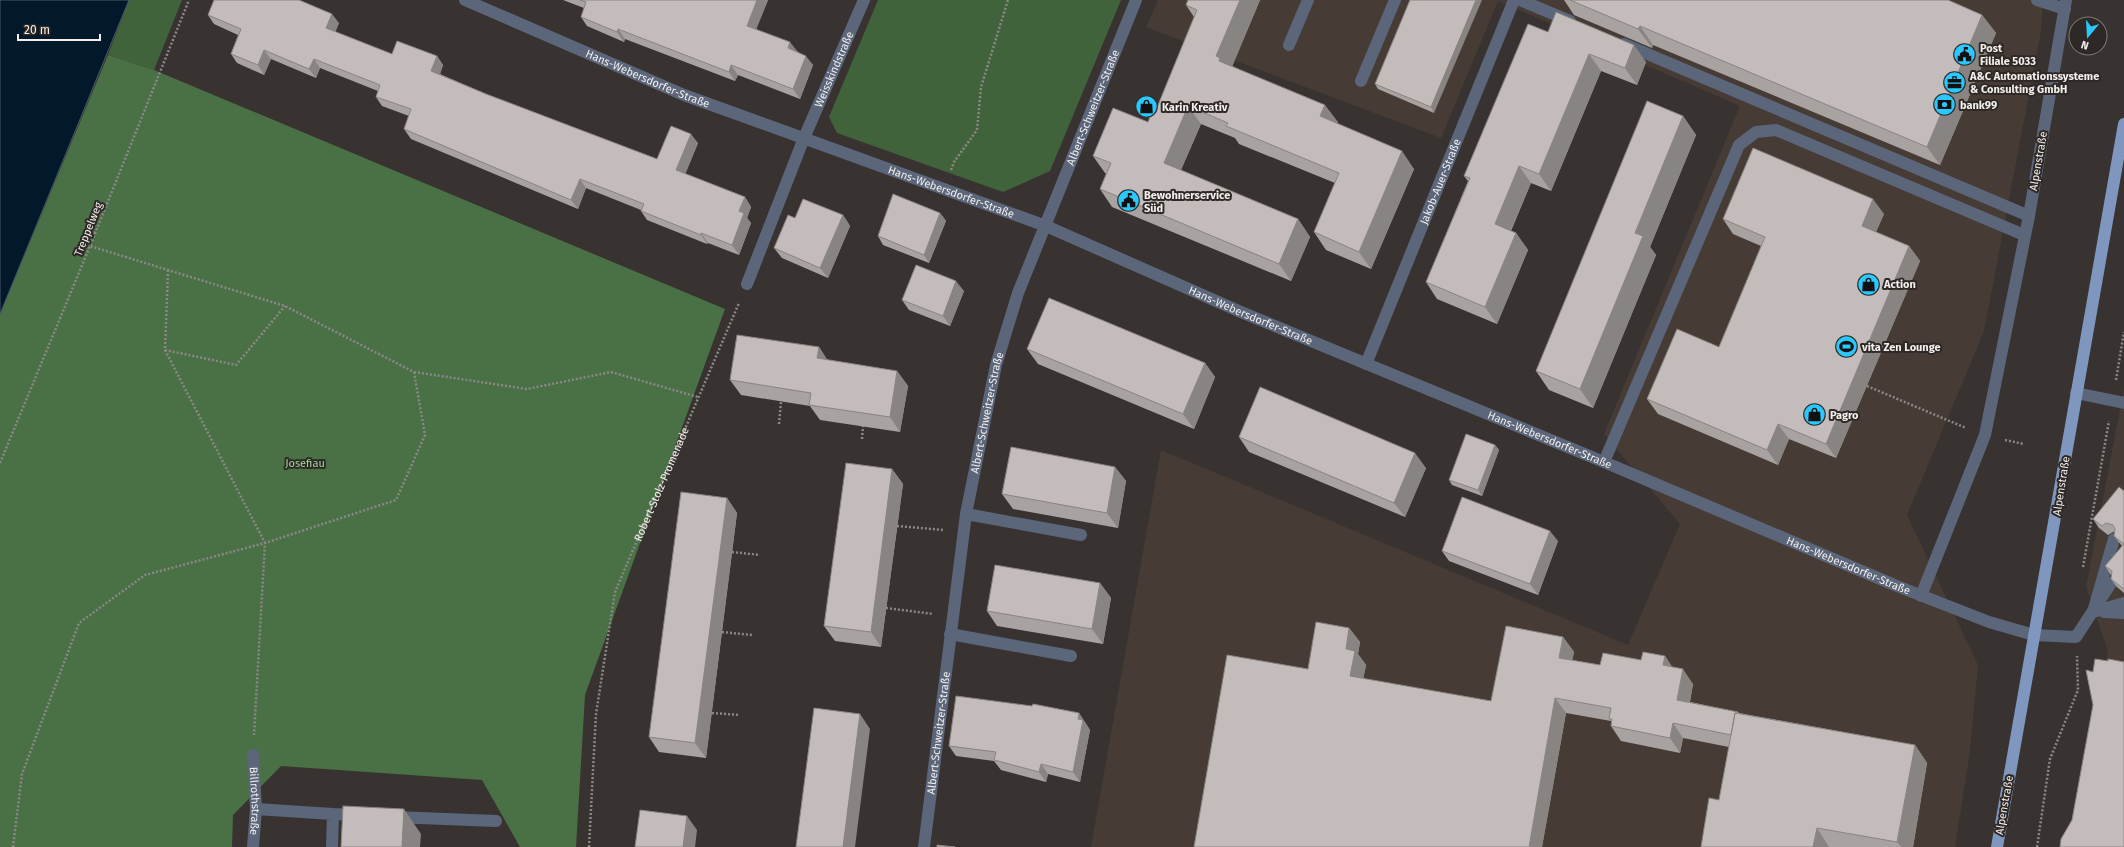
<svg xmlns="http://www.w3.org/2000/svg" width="2124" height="847" font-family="'Fira Sans',sans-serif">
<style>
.built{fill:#463c35}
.green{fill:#40633c}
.forest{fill:#4a7046}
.water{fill:#02192b;stroke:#4a5965}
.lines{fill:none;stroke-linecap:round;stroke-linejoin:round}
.path{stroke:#8c8886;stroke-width:2.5;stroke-dasharray:2 2;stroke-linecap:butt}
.lane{stroke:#5b667b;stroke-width:12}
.street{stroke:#5b667b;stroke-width:12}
.primary{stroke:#7f97bf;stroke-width:12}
.wall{fill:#a8a2a0}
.shaded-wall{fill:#888482}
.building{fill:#c3bcba;stroke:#888482}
.labels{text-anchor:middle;stroke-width:4;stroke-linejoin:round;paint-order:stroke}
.poi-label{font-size:11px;font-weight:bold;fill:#f2efed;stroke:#2e2926;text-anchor:start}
.street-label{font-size:11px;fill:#f2efed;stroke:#2e2926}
.park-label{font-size:11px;fill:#9dd896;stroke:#2e2926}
</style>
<rect width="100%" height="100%" fill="#383330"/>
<path class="built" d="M1158 0H2043L2041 31 1984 331 1907 515 1978 665 1970 751 1955 847H1091L1161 450 1628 645 1680 524 1604 434 1740 106 1498 1 1441 138 1146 27Z
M2124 389V847H2074L2108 651 2086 587Z"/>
<path class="green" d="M129 0H182L154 70 108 55Z
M878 0H1121L1050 171 1003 192 837 133 829 117Z"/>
<path class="forest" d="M108 55 154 70 725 309 585 695 576 847H520L482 780 281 766 233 815 232 847H0V314Z"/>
<path class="water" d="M0 0H129L0 314Z"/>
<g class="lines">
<g class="path">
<path d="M951 170 954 162 977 130 981 87 1008 0"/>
<path d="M168 270 165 350 236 365 285 306"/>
<path d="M165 350 265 543 254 735"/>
<path d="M414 372 527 389 611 372 698 397"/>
<path d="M2116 380 2124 332"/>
<path d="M1867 386 1966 428"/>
<path d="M779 424 781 402"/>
<path d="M862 439 863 426"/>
<path d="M2005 440 2024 444"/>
<path d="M0 463 90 246 189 0"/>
<path d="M897 526 944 530"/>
<path d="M732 552 760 555"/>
<path d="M2083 567 2109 421"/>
<path d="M886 608 933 614"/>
<path d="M722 632 752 635"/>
<path d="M712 713 740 715"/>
<path d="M13 847 22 774 79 623 145 575 265 543 396 500 425 435 414 372 285 306 90 246"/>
<path id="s1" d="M589 847 596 714 615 592 739 303"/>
<path d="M2037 847 2050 759 2078 690 2077 656"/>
</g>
<path class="lane" d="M1520 0 1570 21
M2037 0 2065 9
M1624 44 2029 216
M1289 45 1308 0
M1361 81 1395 0
M747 284 804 138
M2076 393 2124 403
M1604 462 1739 145 1756 132 1776 130 2024 235
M966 514 1081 535
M2114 539 2093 612 2124 603
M2104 612 2124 613
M950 634 1071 656
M2034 635 2076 637 2111 583
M256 809 333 814 332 847
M333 814 360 815
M394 817 496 821"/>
<g class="street">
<path id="s2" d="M465 0 684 95 1046 226 1241 312 1604 462 1897 586 1989 622 2034 635"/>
<path id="s3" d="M804 138 864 0"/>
<path id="s4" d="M1366 364 1514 0"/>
<path d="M1921 596 1985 435 2029 216 2066 0"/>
<path id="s5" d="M253 755 256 809 253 847"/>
<path id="s6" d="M924 847 966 514 996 365 1018 293 1136 0"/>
</g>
<path class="primary" d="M1997 847 2124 124"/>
</g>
<path class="wall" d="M563 0H768L756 29 797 51 813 65 800 99 738 75 735 81 625 39 624 42 587 26 581 17 584 8Z
M1260 0 1232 66 1338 122 1337 123 1414 169 1371 269 1326 250 1314 232 1335 183 1239 144 1235 138 1201 124 1181 170 1298 219 1310 237 1291 281 1112 207 1100 189 1106 174 1105 173 1093 156 1148 122 1156 110 1194 17 1186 5Z
M1410 0 1434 113 1378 89 1375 84Z
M1564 0H1948L1982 15 1996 33 1940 165 1653 45 1652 48 1574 15Z
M208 15 339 23 335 32 392 54 437 56 443 65 440 74 486 94 657 159 698 143 685 174 745 197 751 207 747 218 751 223 739 255 708 243 707 244 647 220 641 211V210L586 188 578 209 411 139 404 129 409 116 382 106 376 97 378 91 320 68 316 78 271 59 264 75 237 63 231 54 238 35 214 24Z
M1548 32 1646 62 1637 85 1601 71 1551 191 1531 183 1511 231 1516 233 1528 250 1497 324 1437 299 1426 282 1468 181 1464 176Z
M1683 116 1696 135 1650 247 1656 255 1593 408 1549 390 1536 371Z
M940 213 946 221 929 263 883 245 878 236Z
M1884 214 1876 232 1909 246 1920 261 1836 458 1789 439 1778 465 1658 414 1647 399 1719 347 1761 246 1733 234 1723 219Z
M843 215 850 226 828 278 782 258 774 248 795 218Z
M964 291 950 326 909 310 902 300Z
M819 347 827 360 897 371 908 386 900 432 820 420 810 406 741 395 730 380Z
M1027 349 1205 363 1215 377 1194 429 1038 364Z
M1239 437 1426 468 1405 517 1249 452Z
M1495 445 1499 450 1482 496 1452 485 1449 480Z
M1115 467 1126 481 1118 528 1013 509 1002 494Z
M892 469 903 484 881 647 835 641 824 626Z
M2124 491V593L2117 587 2111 579V575L2105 566 2122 546 2114 536 2115 532H2113L2108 535 2099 528 2093 519Z
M727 498 737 513 706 758 659 752 649 737Z
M1558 541 1538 595 1449 561 1442 551Z
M1100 583 1111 598 1103 644 997 626 987 611Z
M1349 628 1360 642 1358 654 1366 665 1363 679 1491 701 1563 637 1574 652 1572 660 1600 665 1641 660 1665 656 1672 667 1693 684 1690 702 1738 712 1739 713 1915 745 1927 763 1913 847H1829L1719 800 1729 747 1683 738 1680 753 1621 741 1611 726 1612 723 1611 721 1566 713 1542 847H1194L1308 669Z
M1079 713 1090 730 1080 782 1048 774 1046 782 1001 770 994 761 956 756 949 746Z"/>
<path class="shaded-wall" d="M757 0H768L754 35 747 26Z
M1240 0H1260L1230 72 1231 79 1216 56Z
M1476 0H1482L1434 113 1431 107Z
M332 14 339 23 333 38 326 28Z
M1982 15 1996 33 1940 165 1927 147Z
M1640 26 1653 45 1652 48 1638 29Z
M618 29 625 39 624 42 617 32Z
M790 42 797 51 794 58 788 48Z
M1634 45 1646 62 1637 85 1625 68Z
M264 50 271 59 264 75 258 65Z
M1589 54 1601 71 1551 191 1539 174Z
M437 56 443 65 438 80 431 71Z
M806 56 813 65 800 99 793 89Z
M314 59 320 68 316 78 309 69Z
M731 65 738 75 735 81 729 72Z
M1325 105 1338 122 1333 134 1320 116Z
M1188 106 1201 124 1176 181 1164 163Z
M1683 116 1696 135 1650 247 1656 255 1593 408 1580 389 1635 233Z
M691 134 698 143 683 180 676 170Z
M1402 151 1414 169 1371 269 1359 252Z
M1519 166 1531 183 1506 241 1495 224Z
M580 179 586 188 578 209 571 200Z
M745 197 751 207 747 218 751 223 739 255 732 245 739 211Z
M1873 199 1884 214 1872 241 1862 226Z
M940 213 946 221 929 263 924 255Z
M843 215 850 226 828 278 820 268Z
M1298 219 1310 237 1291 281 1279 264Z
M701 233 708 243 707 244 701 235Z
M1516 233 1528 250 1497 324 1485 307Z
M1909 246 1920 261 1836 458 1826 444Z
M956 281 964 291 950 326 943 316Z
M819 347 829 362 817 358Z
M1205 363 1215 377 1194 429 1183 414Z
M897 371 908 386 900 432 890 417Z
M1778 424 1789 439 1778 465 1767 450Z
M1495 445 1499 450 1482 496 1478 490Z
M1415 453 1426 468 1405 517 1394 503Z
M1115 467 1126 481 1118 528 1107 513Z
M892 469 903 484 881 647 871 632Z
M727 498 737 513 706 758 695 743Z
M1550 531 1558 541 1538 595 1530 584Z
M1100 583 1111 598 1103 644 1092 629Z
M1349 628 1360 642 1358 654 1366 665 1361 691 1350 676 1346 649Z
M1563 637 1574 652 1570 673 1559 658Z
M1665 656 1675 671 1663 665Z
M1683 669 1693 684 1687 715 1677 700Z
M1555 698 1566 713 1542 847H1529Z
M1079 713 1090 730 1080 782 1073 772Z
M860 714 870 729 855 847H843Z
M1673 723 1683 738 1680 753 1670 738Z
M1915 745 1927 763 1913 847H1901L1897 842Z
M1041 764 1048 774 1046 782 1039 772Z
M404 809 421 834 420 847H402Z
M687 816 697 830 695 847H683Z
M1817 828 1829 847H1813Z"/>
<path class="building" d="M214 0H299L332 14 326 28 392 54 397 41 437 56 431 71 486 94 657 159 671 126 691 134 676 170 745 197 739 211 744 213 732 245 701 233V235L641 211 644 204 580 179 571 200 404 129 411 109 376 97 380 85 314 59 309 69 264 50 258 65 231 54 241 29 208 15Z
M580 0H757L747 26 790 42 788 48 806 56 793 89 731 65 729 72 618 29 617 32 581 17 586 2Z
M1188 0H1240L1216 56 1220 58 1219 61 1325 105 1320 116 1402 151 1359 252 1314 232 1339 173 1226 126 1228 123 1188 106 1164 163 1298 219 1279 264 1100 189 1111 163 1093 156 1113 108 1148 122 1153 109 1156 110 1197 10 1186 5Z
M1410 0H1476L1431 107 1375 84Z
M1570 0H1948L1982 15 1927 147 1640 26 1638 29Z
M1556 12 1634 45 1625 68 1589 54 1539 174 1519 166 1495 224 1516 233 1485 307 1426 282 1470 178 1464 176 1528 24 1548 32Z
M1647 101 1683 116 1635 233 1643 236 1580 389 1536 371Z
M1753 148 1873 199 1862 226 1909 246 1826 444 1778 424 1767 450 1647 399 1677 329 1719 347 1765 237 1723 219Z
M893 194 940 213 924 255 878 236Z
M803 199 843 215 820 268 774 248 788 215 795 218Z
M916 265 956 281 943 316 902 300Z
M1049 298 1205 363 1183 414 1027 349Z
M737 335 819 347 817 358 897 371 890 417 809 405 811 393 730 380Z
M1260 387 1415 453 1394 503 1239 437Z
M1466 434 1495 445 1478 490 1449 480Z
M1011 447 1115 467 1107 513 1002 494Z
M846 463 892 469 871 632 824 626Z
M2119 487 2124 491V589L2111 579 2112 571 2105 566 2124 544 2114 536 2115 529 2113 525 2106 523 2102 526 2093 519Z
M681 492 727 498 695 743 649 737Z
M1462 497 1550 531 1530 584 1442 551Z
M995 565 1100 583 1092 629 987 611Z
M1316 622 1349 628 1346 649 1355 651 1350 676 1491 701 1506 626 1563 637 1559 658 1600 665 1603 653 1641 660 1643 652 1665 656 1663 665 1683 669 1677 700 1738 712V713H1735L1731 735 1673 723 1670 738 1611 726 1612 719H1609L1611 708 1555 698 1529 847H1194L1227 655 1308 669Z
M2095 659 2108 661V659L2124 662V847H2060L2061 839 2072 820 2093 705 2086 670 2093 672Z
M956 696 1032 706 1033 704 1079 713 1078 719 1083 720 1073 772 1041 764 1039 772 994 760 996 752 949 746Z
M814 708 860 714 843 847H796Z
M1735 713 1915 745 1897 842 1817 828 1813 847H1701L1709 798 1719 800Z
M343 806 404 809 402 847H341Z
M640 810 687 816 683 847H635Z
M937 845 955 847H937Z"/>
<defs>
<symbol id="civic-disc" viewBox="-11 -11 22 22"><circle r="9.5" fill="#29c8ff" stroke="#2e2926"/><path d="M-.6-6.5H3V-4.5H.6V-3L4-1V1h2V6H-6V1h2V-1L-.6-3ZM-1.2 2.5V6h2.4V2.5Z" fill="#111"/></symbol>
<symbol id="office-disc" viewBox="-11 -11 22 22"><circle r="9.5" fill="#29c8ff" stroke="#2e2926"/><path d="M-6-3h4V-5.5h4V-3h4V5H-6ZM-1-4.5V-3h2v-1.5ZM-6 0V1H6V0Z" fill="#111"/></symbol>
<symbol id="bank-disc" viewBox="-11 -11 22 22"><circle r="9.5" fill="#29c8ff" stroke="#2e2926"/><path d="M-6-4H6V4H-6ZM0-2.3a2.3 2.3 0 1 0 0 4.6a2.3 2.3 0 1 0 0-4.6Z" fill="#111"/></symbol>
<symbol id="shop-disc" viewBox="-11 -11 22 22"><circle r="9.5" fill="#29c8ff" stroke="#2e2926"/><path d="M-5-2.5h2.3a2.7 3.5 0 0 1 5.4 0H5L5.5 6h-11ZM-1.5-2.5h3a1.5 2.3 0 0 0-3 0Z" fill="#111"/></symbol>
<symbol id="stadium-disc" viewBox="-11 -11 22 22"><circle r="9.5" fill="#29c8ff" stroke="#2e2926"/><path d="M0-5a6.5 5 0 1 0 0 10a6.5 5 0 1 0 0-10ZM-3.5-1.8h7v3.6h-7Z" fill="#111"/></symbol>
</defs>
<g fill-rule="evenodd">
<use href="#civic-disc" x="1952" y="42" width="25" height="25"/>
<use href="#office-disc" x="1942" y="70" width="25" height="25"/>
<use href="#bank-disc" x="1932" y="92" width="25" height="25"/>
<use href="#shop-disc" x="1134" y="94" width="25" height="25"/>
<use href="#civic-disc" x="1116" y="188" width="25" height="25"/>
<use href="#shop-disc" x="1856" y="272" width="25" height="25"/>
<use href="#stadium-disc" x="1834" y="334" width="25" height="25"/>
<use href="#shop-disc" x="1802" y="402" width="25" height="25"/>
</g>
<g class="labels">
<g class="poi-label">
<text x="1980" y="52">Post<tspan x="1980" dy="13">Filiale 5033</tspan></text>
<text x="1970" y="80">A&amp;C Automationssysteme<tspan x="1970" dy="13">&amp; Consulting GmbH</tspan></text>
<text x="1960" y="109">bank99</text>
<text x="1162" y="111">Karin Kreativ</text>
<text x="1144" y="199">Bewohnerservice<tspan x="1144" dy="13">Süd</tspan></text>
<text x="1884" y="288">Action</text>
<text x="1862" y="351">vita Zen Lounge</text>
<text x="1830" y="419">Pagro</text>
</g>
<g class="street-label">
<text dy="4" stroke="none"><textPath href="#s3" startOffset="75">Weisskindstraße</textPath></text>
<text dy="4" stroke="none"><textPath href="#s2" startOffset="199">Hans-Webersdorfer-Straße</textPath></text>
<text dy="4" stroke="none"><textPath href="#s6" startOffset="763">Albert-Schweitzer-Straße</textPath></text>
<text transform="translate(2038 161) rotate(-80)" y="4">Alpenstraße</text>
<text dy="4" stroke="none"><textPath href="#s4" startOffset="197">Jakob-Auer-Straße</textPath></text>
<text dy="4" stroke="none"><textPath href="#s2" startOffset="523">Hans-Webersdorfer-Straße</textPath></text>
<text transform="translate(88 229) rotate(-68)" y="4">Treppelweg</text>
<text dy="4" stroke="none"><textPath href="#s2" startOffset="847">Hans-Webersdorfer-Straße</textPath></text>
<text dy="4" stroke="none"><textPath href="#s6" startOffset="439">Albert-Schweitzer-Straße</textPath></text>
<text dy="4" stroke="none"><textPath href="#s2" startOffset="1171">Hans-Webersdorfer-Straße</textPath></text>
<text dy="4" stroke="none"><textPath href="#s1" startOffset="374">Robert-Stolz-Promenade</textPath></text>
<text transform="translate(2061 486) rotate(-81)" y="4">Alpenstraße</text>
<text dy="4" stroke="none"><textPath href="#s2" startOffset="1495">Hans-Webersdorfer-Straße</textPath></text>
<text dy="4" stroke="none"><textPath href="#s6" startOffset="115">Albert-Schweitzer-Straße</textPath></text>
<text dy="4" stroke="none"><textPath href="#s5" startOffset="46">Billrothstraße</textPath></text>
<text transform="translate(2004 805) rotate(-80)" y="4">Alpenstraße</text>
</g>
<g class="park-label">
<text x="305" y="467">Josefiau</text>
</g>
</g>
<g transform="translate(2088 36) rotate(198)"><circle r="19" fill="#2e2926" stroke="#7c7876"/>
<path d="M0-3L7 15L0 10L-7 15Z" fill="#29c8ff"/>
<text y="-6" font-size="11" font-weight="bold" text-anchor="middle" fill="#f2efed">N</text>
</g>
<path d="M18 34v6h82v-6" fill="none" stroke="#f2efed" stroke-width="2"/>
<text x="24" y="34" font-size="12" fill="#f2efed" stroke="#2e2926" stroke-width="3" paint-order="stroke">20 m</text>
</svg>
